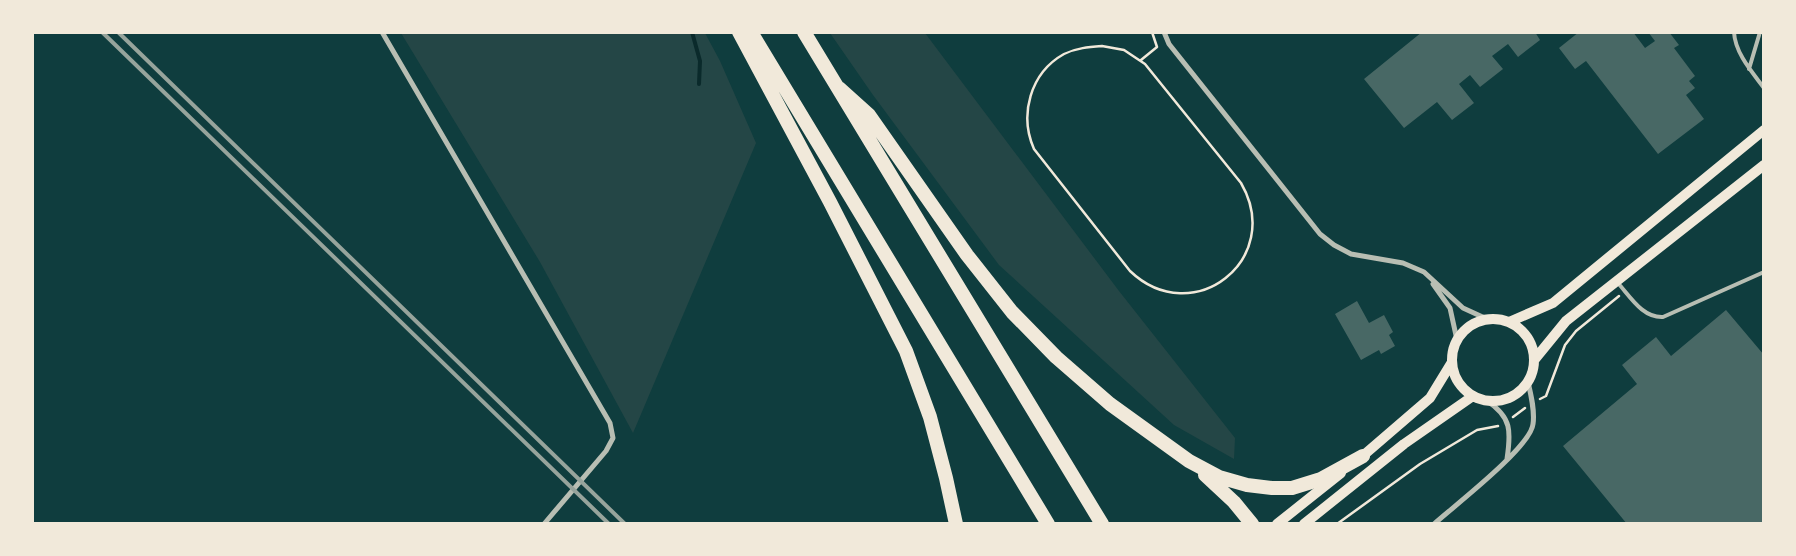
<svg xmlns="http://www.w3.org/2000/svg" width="1796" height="556" font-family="'PT Sans Narrow',sans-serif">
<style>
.green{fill:#244646}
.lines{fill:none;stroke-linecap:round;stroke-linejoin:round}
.stream{stroke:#0a2a2b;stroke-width:4}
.building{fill:#486865}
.path{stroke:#f1e9da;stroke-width:2.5}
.service{stroke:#b8beb3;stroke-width:4}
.minor{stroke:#b8beb3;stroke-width:5}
.secondary{stroke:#f1e9da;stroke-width:10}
.motorway{stroke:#f1e9da;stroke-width:14}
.rail{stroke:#97a49c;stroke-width:4}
</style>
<rect width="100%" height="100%" fill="#0f3d3e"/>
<path class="green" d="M401 33H705L720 61 756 143 633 433 540 262Z
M830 33H925L1119 291 1235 438 1234 459 1174 425 999 265 873 95Z"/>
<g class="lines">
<path class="stream" d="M692 32 700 61 699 84"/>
</g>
<path class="building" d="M1422 32H1535L1540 40 1518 57 1508 44 1492 56 1503 69 1480 87 1470 75 1459 84 1474 103 1452 120 1437 102 1404 128 1364 79Z
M1579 32H1633L1645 48 1655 41 1648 32H1669L1679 45 1674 48 1695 76 1689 81 1695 88 1686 95 1704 119 1658 154 1586 61 1575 69 1559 48Z
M1357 301 1369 323 1384 315 1393 332 1389 335 1395 346 1381 354 1379 350 1361 360 1335 314Z
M1726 310 1764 355V524H1627L1563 446 1637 384 1622 365 1656 337 1671 356Z"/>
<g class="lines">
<path class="path" d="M1102 46 1124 50 1145 64 1241 183C1285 259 1193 331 1130 271L1034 149C1019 115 1030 73 1064 54 1076 48 1089 47 1102 46Z
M1141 60 1157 47 1152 32
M1540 399 1546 396 1565 345 1576 331 1619 296
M1513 417 1525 408
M1337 524 1420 464 1477 430 1498 426"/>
<path class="service" d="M1734 32C1735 53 1752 72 1764 88
M1749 69 1760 32
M1617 282C1630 296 1642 318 1663 317L1764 272"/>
<path class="minor" d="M382 32 610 423 613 438 606 451 544 524
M1164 32 1169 44 1320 234 1334 245 1351 254 1403 263 1424 272 1463 308 1487 319
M1433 284 1450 308 1457 340
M1487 401C1512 417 1511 432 1507 459
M1434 524C1454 506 1531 447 1533 424 1535 411 1531 395 1528 382"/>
<path class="secondary" d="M1452 360a41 41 0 1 1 82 0a41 41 0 1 1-82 0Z
M1509 322 1553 303 1764 130
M1535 359 1566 321 1764 165
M1358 460 1430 398 1452 362
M1277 524 1341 473
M1304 524 1404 444 1473 396"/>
<path class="motorway" d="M739 32 830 202 906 351 930 417 946 478 956 524
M751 32 1048 524
M804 32 1102 524
M839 88 869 115 967 255 1012 312 1056 357 1110 404 1189 461 1219 477 1247 485 1272 488H1292L1321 479 1363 456
M1205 475 1234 502 1252 524"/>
<path class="rail" d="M102 32 609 524
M118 32 625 524"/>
</g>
<rect width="1796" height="556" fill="none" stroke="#f1e9da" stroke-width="68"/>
</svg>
